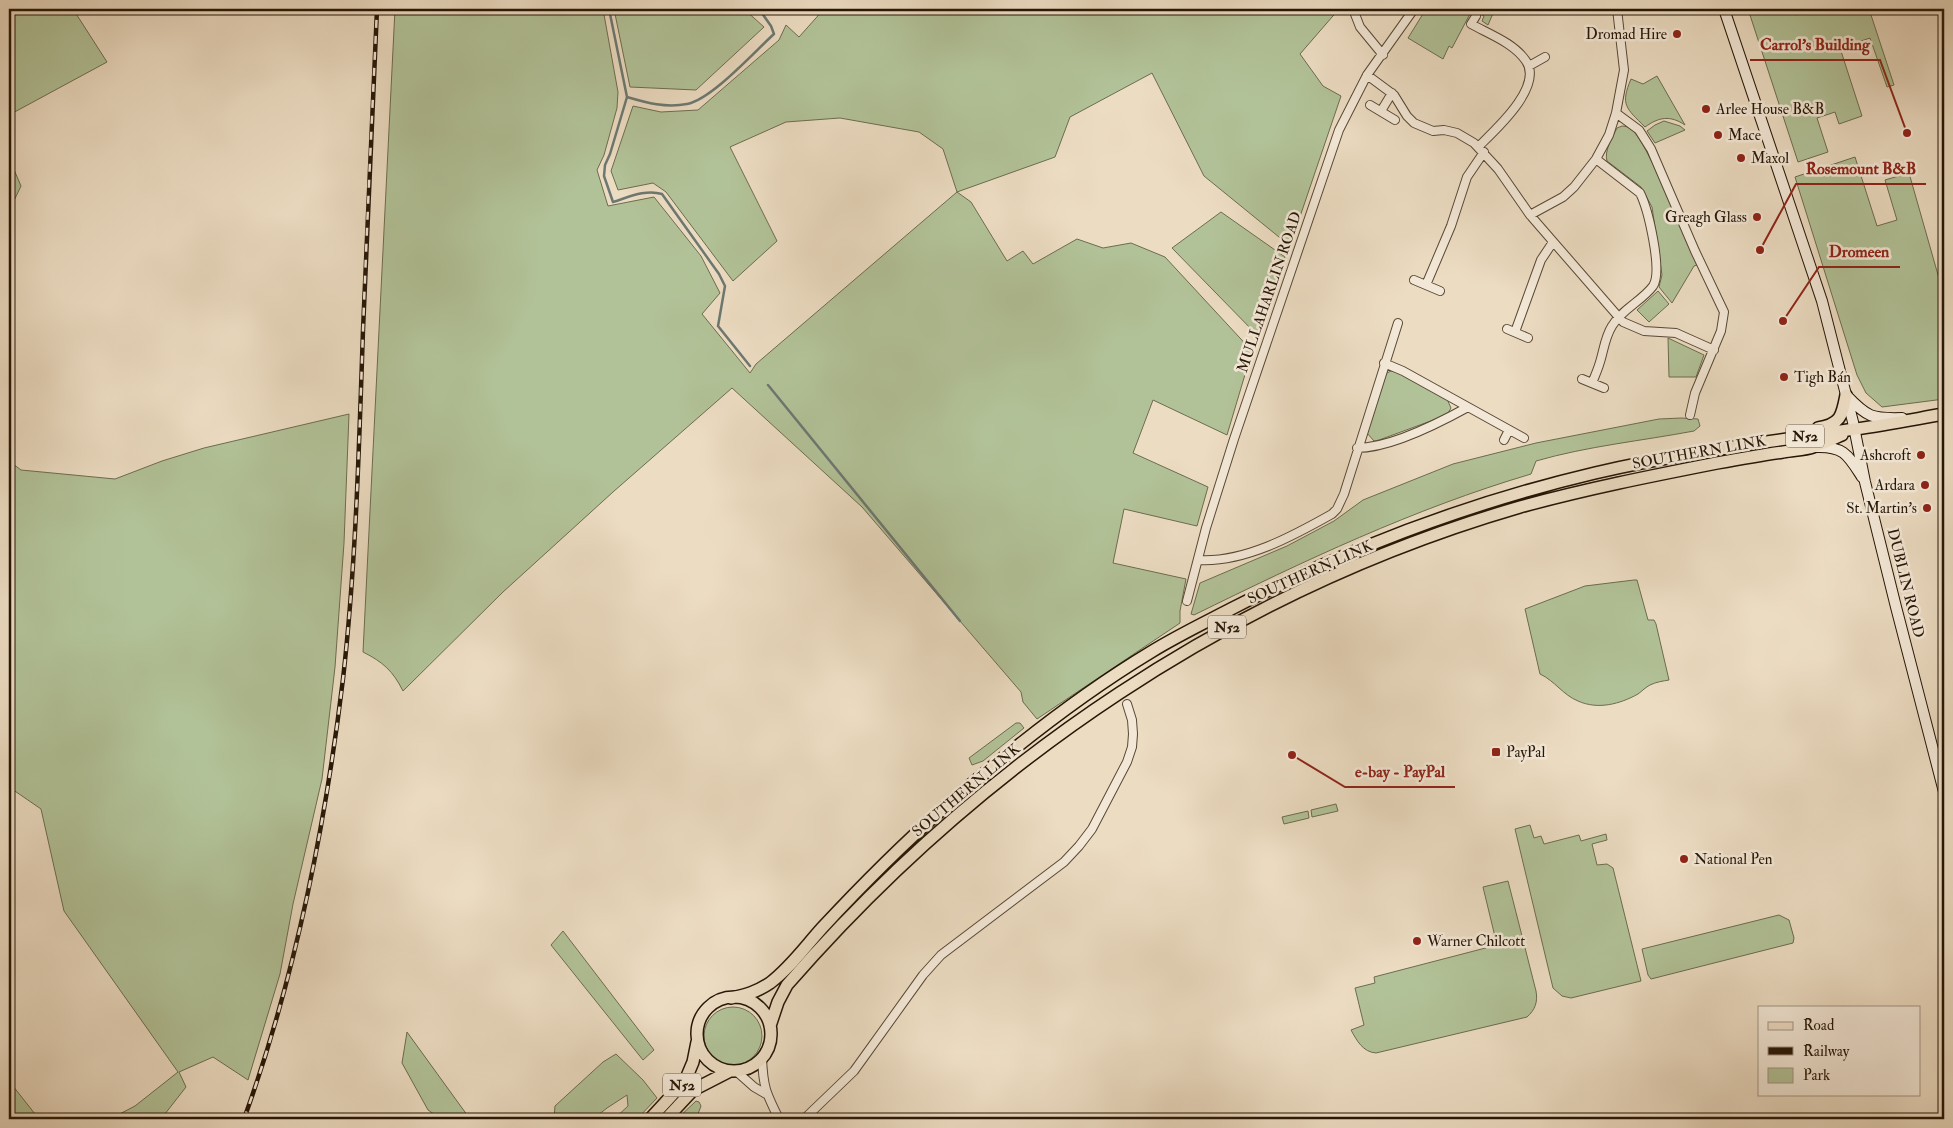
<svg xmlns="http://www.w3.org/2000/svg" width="1953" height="1128" font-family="'IM FELL Double Pica',serif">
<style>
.green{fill:#b2c298;stroke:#6c6c4f}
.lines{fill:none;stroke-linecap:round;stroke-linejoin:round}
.stream{stroke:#6c7871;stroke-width:2.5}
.minor-casing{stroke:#584835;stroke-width:10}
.secondary-casing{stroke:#261606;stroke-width:12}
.primary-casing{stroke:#261606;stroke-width:14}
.minor{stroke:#f3e8d7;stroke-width:8}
.secondary{stroke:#f3e8d7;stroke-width:10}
.primary{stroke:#ecdcc2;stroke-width:11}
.rail-casing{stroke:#261606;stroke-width:4.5}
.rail{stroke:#f3e8d7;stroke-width:2.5;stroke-dasharray:8;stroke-linecap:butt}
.poi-dot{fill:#8f2418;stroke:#f3e8d7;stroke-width:2}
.labels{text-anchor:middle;stroke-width:5;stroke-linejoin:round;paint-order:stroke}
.shield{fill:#f3e8d7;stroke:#645545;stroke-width:1}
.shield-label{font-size:14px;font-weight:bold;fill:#261606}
.poi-label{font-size:15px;fill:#261606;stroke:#f3e8d7;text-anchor:start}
.street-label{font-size:15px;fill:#261606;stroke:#f3e8d7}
.leader{fill:none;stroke:#8f2418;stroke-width:2}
.callout-dot{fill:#8f2418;stroke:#f3e8d7;stroke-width:2}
.callout-label{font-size:16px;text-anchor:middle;font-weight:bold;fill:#8f2418;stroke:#f3e8d7;stroke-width:5;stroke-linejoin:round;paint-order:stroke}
</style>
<rect width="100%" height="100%" fill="#ecdcc2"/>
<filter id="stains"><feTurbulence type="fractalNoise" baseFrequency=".004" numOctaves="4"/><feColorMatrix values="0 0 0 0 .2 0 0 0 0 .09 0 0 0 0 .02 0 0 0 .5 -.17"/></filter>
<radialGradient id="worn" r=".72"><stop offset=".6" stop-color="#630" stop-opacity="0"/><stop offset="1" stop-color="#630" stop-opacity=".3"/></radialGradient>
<path class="green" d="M9 9H73L107 62 9 115Z
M395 9H603L618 92 617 108 604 155 597 170 608 206 654 197 701 256 720 293 702 314 750 373 756 364 957 192 943 149 919 132 840 118 786 122 730 147 777 241 733 281 666 192 653 183 618 190 611 171 633 106 661 112 698 110 779 40 786 25 799 37 824 9H1339L1300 54 1323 86 1341 96 1290 246 1204 176 1152 73 1070 117 1055 157 957 192 971 202 1007 261 1023 251 1033 264 1077 239 1103 248 1131 243 1165 257 1252 351 1227 435 1153 400 1133 453 1208 487 1197 526 1124 509 1113 563 1186 579 1180 611V623L1037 719 1023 702 1021 692 862 507 732 388 613 492 503 592 403 691C393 671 383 662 363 652Z
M614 9H744L764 27 696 90 630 87Z
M1426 9H1484L1494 11 1488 25 1482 21 1484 16 1472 10 1452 48 1449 46 1443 59 1408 38Z
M1748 9H1791L1796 15 1815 9H1869L1894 85 1887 87 1870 38 1840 48 1862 116 1839 124 1835 112 1817 118 1828 152 1798 162Z
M1657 76 1685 125C1670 115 1659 117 1645 127 1626 108 1620 105 1631 79L1643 84Z
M1664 121 1680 126 1685 130 1655 143 1647 131 1655 125Z
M1622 126C1624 126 1629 127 1630 128 1646 138 1687 241 1697 265L1694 266 1672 303 1659 287 1662 275 1652 207 1641 187 1607 161C1604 151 1612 138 1617 128Z
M1855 157 1877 226 1897 220 1885 180 1909 173 1944 296V399L1882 407 1866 393 1857 375 1795 177Z
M9 158 21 186 9 211Z
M1221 212 1285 257 1261 331 1257 335 1172 248Z
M1658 291 1669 304 1649 322 1637 310Z
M1668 338 1704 355 1696 377H1669Z
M1391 371 1397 372 1447 399 1451 408 1447 415 1379 440 1374 441 1367 433 1385 374Z
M349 414 344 543 335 667 322 779 293 904 280 974 248 1080 213 1057 179 1072 186 1087 161 1119H110L135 1106 178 1072 64 911 41 809 9 787V461L21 470 115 479 162 461 204 448Z
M1681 418 1698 419 1700 426 1694 431C1641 441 1588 446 1536 461L1531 474C1413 509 1304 561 1194 615L1191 614 1200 583 1287 546 1334 521 1363 500 1453 464 1536 443 1659 419Z
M1634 580H1637L1648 620H1654L1656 624 1669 680C1663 681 1656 682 1650 685 1646 687 1642 691 1638 694 1620 704 1598 710 1578 701 1563 695 1555 681 1540 674L1525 609 1585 586Z
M1016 723H1020L1024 728 983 761 972 765 969 758Z
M1336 804 1338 811 1312 817 1311 810Z
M1308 811 1309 818 1284 824 1282 817Z
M1530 825 1534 838 1541 836 1544 844 1579 835 1581 841 1606 834 1607 840 1592 844 1597 865 1607 864 1613 868 1641 981 1571 998 1562 996 1553 988 1515 829Z
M1508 881 1536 991C1538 1002 1535 1010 1527 1017L1376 1053C1363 1052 1357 1041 1351 1030L1364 1025 1355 988 1375 983 1374 977 1497 945 1483 887Z
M1779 915 1789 920 1794 938 1793 943 1651 979 1648 975 1642 949Z
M563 931 654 1050 643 1060 551 945Z
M704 1036a29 29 0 1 1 58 0a29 29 0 1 1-58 0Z
M407 1032 470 1119H441L428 1110 402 1063Z
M616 1054 643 1080 657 1098 637 1119H614L628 1106 627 1095 607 1108 593 1119H554L555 1106 603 1062Z
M9 1080V1081L39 1119H9Z
M696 1101 699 1102 701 1106 696 1119H677Z"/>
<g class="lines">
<path class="stream" d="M609 9 627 97 610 154 605 165 604 176 613 202C629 197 646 189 662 194L719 274 725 286 718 326 750 366
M627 97C647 103 666 108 687 104 712 99 754 52 774 34L771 26 759 9
M768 385 960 621"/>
<defs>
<path id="minor" d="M1353 9 1360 27 1383 55
M1476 16 1471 24C1489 34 1514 43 1526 61 1544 87 1494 131 1478 147
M1529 66 1545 57
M1367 75 1394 95 1407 116 1414 123 1433 131 1444 130 1457 133 1474 143 1498 169 1530 215 1623 322 1644 331 1676 333 1714 350
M1370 105 1395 120
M1381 111 1392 93
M1616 113 1639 130 1651 149 1695 251 1724 312 1721 331 1695 393 1690 415
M1530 215 1563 197 1574 187 1596 159 1609 135 1616 113 1624 70 1617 9
M1414 280 1440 291
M1426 285 1451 226 1467 177 1484 152
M1507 329 1528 338
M1515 332 1541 260 1553 242
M1582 379 1604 388
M1592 383C1595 376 1598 369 1600 362 1604 349 1605 337 1612 326 1622 309 1642 301 1653 286 1663 271 1648 209 1640 193L1596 159
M1468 407 1524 438
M1504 440 1509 430
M1357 448C1391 448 1439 423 1468 407L1403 371 1384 363
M1198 560C1244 563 1293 536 1332 514L1337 509 1344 494 1398 323
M1187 601 1206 528 1234 439 1339 130 1367 75 1414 9
M762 1057C763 1087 766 1093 779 1119
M736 1071 754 1087 766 1094
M804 1119 854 1071 923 975 941 955 1064 862 1079 846 1092 829 1127 762 1132 747 1133 734 1132 720 1127 704"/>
<path id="secondary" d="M1724 9 1822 301 1853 422 1865 482 1896 607 1944 792
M1847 396C1867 417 1872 419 1902 418
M1816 447C1844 446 1848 455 1862 477"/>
<path id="primary" d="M1818 428C1841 424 1842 416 1846 395
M697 1034a37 37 0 1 1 74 0a37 37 0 1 1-74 0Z
M731 998C745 995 757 992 770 983 790 968 805 947 822 928 861 886 903 844 946 806 1010 750 1078 696 1151 652 1177 636 1204 623 1231 609 1347 549 1468 503 1595 473 1681 453 1768 442 1855 429 1885 425 1915 419 1944 414
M770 1026 778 1002 787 985C982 761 1234 590 1520 507 1585 489 1651 476 1717 463 1739 459 1761 455 1783 452 1793 450 1804 450 1813 447 1823 444 1832 439 1842 435
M650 1119 685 1081 693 1062 697 1042
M666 1119 693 1090 730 1071"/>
</defs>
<use href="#minor" class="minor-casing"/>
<use href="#secondary" class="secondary-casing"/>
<use href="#primary" class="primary-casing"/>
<use href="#minor" class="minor"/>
<use href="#secondary" class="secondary"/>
<use href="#primary" class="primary"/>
<defs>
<path id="rail" d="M244 1119C295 978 325 828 343 679 356 564 359 447 363 330 367 223 372 116 377 9"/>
</defs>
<use href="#rail" class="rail-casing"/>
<use href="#rail" class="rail"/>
</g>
<g class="poi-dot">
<circle cx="1677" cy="34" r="5"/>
<circle cx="1706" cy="109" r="5"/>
<circle cx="1718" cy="135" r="5"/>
<circle cx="1741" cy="158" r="5"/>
<circle cx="1757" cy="217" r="5"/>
<circle cx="1784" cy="377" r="5"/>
<circle cx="1921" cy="455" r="5"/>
<circle cx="1925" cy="485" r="5"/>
<circle cx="1927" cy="508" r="5"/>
<rect x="1491" y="747" width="10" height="10" rx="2.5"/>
<circle cx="1684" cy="859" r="5"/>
<circle cx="1417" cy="941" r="5"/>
</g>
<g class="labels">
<g class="shield">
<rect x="1786" y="424.5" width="38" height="23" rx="4"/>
<rect x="1208" y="615.5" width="38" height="23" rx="4"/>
<rect x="663" y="1073.5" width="38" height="23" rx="4"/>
</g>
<g class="shield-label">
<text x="1805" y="441">N52</text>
<text x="1227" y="632">N52</text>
<text x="682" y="1090">N52</text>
</g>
<g class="poi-label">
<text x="1667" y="39" text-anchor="end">Dromad Hire</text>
<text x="1716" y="114">Arlee House B&amp;B</text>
<text x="1728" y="140">Mace</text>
<text x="1751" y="163">Maxol</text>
<text x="1747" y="222" text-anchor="end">Greagh Glass</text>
<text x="1794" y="382">Tigh Bán</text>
<text x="1911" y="460" text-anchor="end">Ashcroft</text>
<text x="1915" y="490" text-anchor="end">Ardara</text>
<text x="1917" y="513" text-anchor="end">St. Martin's</text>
<text x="1506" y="757">PayPal</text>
<text x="1694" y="864">National Pen</text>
<text x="1427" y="946">Warner Chilcott</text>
</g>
<g class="street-label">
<text transform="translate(1269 292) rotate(-71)" y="5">MULLAHARLIN ROAD</text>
<text transform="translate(1699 452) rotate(-10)" y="5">SOUTHERN LINK</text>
<text transform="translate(1310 572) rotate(-24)" y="5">SOUTHERN LINK</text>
<text transform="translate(1906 583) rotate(76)" y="5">DUBLIN ROAD</text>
<text transform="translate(966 790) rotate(-40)" y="5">SOUTHERN LINK</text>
</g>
</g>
<path class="leader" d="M1907 133L1880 60H1750M1760 250L1796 184H1926M1783 321L1819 267H1900M1292 755L1345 787H1455"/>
<g class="callout-dot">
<circle cx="1907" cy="133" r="5"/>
<circle cx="1760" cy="250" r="5"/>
<circle cx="1783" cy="321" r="5"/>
<circle cx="1292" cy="755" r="5"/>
</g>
<g class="callout-label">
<text x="1815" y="50">Carrol's Building</text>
<text x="1861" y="174">Rosemount B&amp;B</text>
<text x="1859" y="257">Dromeen</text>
<text x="1400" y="777">e-bay - PayPal</text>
</g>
<rect width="1953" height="1128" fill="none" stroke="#ecdcc2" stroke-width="30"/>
<rect x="10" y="10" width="1933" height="1108" fill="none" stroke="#261606" stroke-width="2.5"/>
<rect x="15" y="15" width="1923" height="1098" fill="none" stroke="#261606"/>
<rect x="1758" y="1006" width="162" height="90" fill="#f3e8d7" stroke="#a19483"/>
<rect x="1768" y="1022" width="25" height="8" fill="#ecdcc2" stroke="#a19483"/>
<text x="1803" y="1030" font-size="15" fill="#261606">Road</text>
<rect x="1768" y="1047" width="25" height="8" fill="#261606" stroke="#a19483"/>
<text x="1803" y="1056" font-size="15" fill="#261606">Railway</text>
<rect x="1768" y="1068" width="25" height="15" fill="#b2c298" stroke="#a19483"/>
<text x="1803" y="1080" font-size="15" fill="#261606">Park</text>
<rect width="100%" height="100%" filter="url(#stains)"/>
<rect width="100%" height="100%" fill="url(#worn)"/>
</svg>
